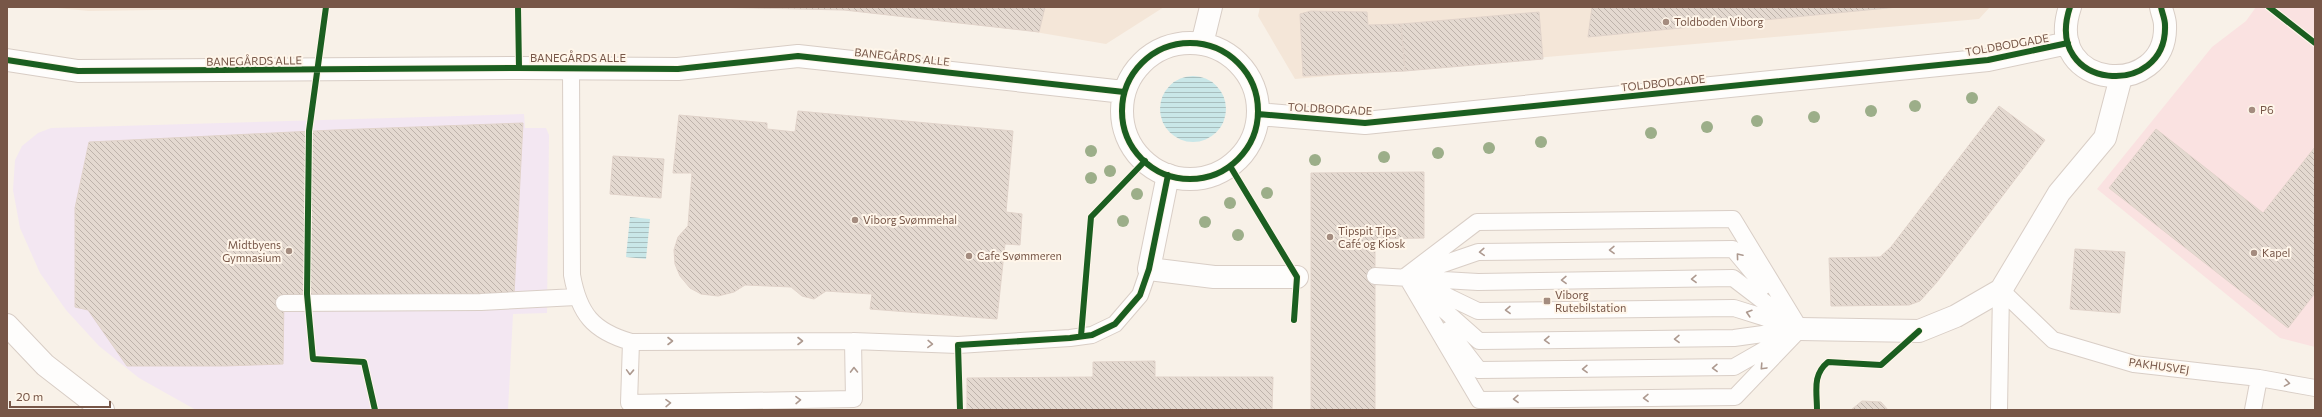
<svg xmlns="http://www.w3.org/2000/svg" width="2322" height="417" font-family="Commissioner,sans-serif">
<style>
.residential{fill:#f4e6d8}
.education{fill:#f3e7f2}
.medical{fill:#fae2e1}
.water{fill:url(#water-rules)}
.building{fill:url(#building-back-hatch);stroke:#e1d3ca}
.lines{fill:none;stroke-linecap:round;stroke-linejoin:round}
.lane-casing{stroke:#d9cec6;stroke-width:18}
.street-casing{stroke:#d9cec6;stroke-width:24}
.secondary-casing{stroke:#d8cdc5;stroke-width:24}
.lane{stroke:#fefdfc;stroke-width:16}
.street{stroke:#fefdfc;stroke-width:22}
.secondary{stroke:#fefdfc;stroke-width:22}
.cycleway-casing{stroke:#fff6ea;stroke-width:8}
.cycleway{stroke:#1b5e20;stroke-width:6}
.tree{fill:#9cae89}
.oneway{stroke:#ad998f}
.poi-dot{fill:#a48c7f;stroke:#fff6ea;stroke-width:1.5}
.labels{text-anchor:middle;stroke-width:4;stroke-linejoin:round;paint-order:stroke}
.poi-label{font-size:11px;fill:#775647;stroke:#fff6ea;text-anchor:start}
.street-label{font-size:11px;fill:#775647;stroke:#fff6ea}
</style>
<defs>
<pattern id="water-rules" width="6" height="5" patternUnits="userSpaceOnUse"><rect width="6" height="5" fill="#c9e7e8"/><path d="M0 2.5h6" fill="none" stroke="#a8bebe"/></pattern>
<pattern id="building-back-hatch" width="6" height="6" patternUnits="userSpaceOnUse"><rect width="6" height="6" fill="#e4d9d0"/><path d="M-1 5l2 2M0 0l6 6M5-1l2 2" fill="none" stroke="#beb3ab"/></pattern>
</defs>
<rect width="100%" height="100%" fill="#f8f1e8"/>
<path class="residential" d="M47 7H365L89 11Z
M886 7H1164L1106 44Z
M1260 7H1990L1979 19 1295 79 1258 16Z"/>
<path class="education" d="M524 114 525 128H546L549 135 547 313 513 314 508 410H196L139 378 99 346 66 310 40 273 20 228 13 190 15 160 22 146 38 133 51 128Z"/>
<path class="medical" d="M2256 7H2315V347L2280 338 2097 189 2212 47 2246 21Z"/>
<path class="water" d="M1160 109a33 33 0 1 1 66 0a33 33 0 1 1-66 0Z
M630 217 650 219 646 259 626 257Z"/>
<path class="building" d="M707 7H1045L1039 32 844 10Z
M1592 7H1898L1588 37Z
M1311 11 1367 12 1368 25 1401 24 1405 71 1303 76 1300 14Z
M1539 12 1543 59 1405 71 1401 24Z
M1999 106 2045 140 1937 282 1920 301 1909 305 1831 306 1829 258 1880 257 1891 247Z
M798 111 1013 131 1006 212 1022 214 1020 245 1005 244 997 319 870 309 872 294 826 291 814 299 802 296 791 287 745 285 734 292 718 296 701 294 690 288 680 276 675 264 674 250 678 237 688 226 692 173H673L679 115 767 123V129L795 132Z
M523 123 514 295 307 294 284 296 283 364 225 366H127L88 310 75 307V208L89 142 334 130Z
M2156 129 2263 213 2315 147V293L2288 328 2109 188Z
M613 156 664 159 661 198 610 194Z
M1424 172V238L1375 239V410H1311V173Z
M2075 249 2125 252 2120 313 2070 309Z
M1155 361V377H1273L1272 410H967V378L1093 377V362Z
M1862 401 1881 402 1888 410H1851Z"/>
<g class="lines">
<defs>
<path id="lane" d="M571 68 572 275C579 314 593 331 631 342L853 341 958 345 1070 338 1092 335 1115 324 1140 295 1149 269
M1420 272 1478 252 1733 249 1764 286
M1375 276 1478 282 1733 278 1792 323
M1406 276 1479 400 1735 397 1800 329
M1406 276 1477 222 1733 219 1800 329
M1424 285 1478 311 1734 308 1788 325
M1418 287 1479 341 1734 338 1792 330
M2001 290 2053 340 2134 364 2259 378 2253 410
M284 303 481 302 576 297
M1448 330 1479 370 1734 367 1783 339
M631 342 629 403 854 399 853 341
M2259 378 2315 388
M1999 410 2001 290"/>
<path id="street" d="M1168 175 1149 269 1214 277H1297
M1800 329 1919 331 1956 316 2001 290 2059 193 2105 138 2121 77"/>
<path id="secondary" d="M2070 7C2042 91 2168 100 2165 25 2165 19 2162 13 2161 7
M1122 111a68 68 0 1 1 136 0a68 68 0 1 1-136 0Z
M1202 44 1211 7
M7 60 78 71 519 68 678 69 798 56 1124 92
M1258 114 1365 123 1988 60 2068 43
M7 325 45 365 103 410"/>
</defs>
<use href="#lane" class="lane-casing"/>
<use href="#street" class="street-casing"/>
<use href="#secondary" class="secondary-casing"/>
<use href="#lane" class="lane"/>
<use href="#street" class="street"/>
<use href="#secondary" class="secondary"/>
<defs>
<path id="cycleway" d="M326 7 309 131 307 294 313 359 364 362 375 410
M518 7 519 68
M2070 7C2042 91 2168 100 2165 25 2165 19 2162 13 2161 7
M2269 7 2315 43
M1122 111a68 68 0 1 1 136 0a68 68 0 1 1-136 0Z
M7 60 78 71 519 68 678 69 798 56 1124 92
M1258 114 1365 123 1988 60 2068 43
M1230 166 1297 277 1294 320
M1081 336 1091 217 1145 161
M960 410 958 345 1070 338 1092 335 1115 324 1140 295 1149 269 1168 175
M1817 410C1817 391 1812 375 1828 362L1881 365 1919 331"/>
</defs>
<use href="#cycleway" class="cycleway-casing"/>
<use href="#cycleway" class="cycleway"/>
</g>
<g class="tree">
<circle cx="1972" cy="98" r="6"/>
<circle cx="1915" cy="106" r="6"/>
<circle cx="1871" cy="111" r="6"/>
<circle cx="1814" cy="117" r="6"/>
<circle cx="1757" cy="121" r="6"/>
<circle cx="1707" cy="127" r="6"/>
<circle cx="1651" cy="133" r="6"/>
<circle cx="1541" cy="142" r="6"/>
<circle cx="1489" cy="148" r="6"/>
<circle cx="1091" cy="151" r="6"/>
<circle cx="1438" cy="153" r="6"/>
<circle cx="1384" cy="157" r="6"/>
<circle cx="1315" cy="160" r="6"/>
<circle cx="1110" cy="171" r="6"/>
<circle cx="1091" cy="178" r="6"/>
<circle cx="1267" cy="193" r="6"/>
<circle cx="1137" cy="194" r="6"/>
<circle cx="1230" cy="203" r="6"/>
<circle cx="1123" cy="221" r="6"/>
<circle cx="1205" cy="222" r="6"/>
<circle cx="1238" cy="235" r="6"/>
</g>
<defs><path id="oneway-chevron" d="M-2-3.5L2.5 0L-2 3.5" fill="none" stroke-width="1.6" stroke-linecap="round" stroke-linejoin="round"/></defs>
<g class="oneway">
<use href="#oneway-chevron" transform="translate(1612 250) rotate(179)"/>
<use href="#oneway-chevron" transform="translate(1482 252) rotate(176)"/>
<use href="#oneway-chevron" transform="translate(1739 256) rotate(-130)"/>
<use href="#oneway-chevron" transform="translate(1694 279) rotate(179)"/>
<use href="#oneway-chevron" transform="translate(1564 280) rotate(179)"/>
<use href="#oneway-chevron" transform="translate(1508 310) rotate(179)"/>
<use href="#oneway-chevron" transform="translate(1749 313) rotate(-163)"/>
<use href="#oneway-chevron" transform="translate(1677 339) rotate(179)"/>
<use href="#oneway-chevron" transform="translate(1547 340) rotate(179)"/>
<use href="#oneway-chevron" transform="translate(670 341)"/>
<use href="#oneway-chevron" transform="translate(800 341)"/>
<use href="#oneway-chevron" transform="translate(930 344) rotate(2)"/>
<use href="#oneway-chevron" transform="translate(1763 367) rotate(133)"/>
<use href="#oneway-chevron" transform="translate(1715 368) rotate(179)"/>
<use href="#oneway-chevron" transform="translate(1585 369) rotate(179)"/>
<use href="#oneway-chevron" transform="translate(854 370) rotate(-91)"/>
<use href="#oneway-chevron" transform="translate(630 372) rotate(92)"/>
<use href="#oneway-chevron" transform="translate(2287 383) rotate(9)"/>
<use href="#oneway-chevron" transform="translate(1646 398) rotate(179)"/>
<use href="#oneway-chevron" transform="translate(1516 399) rotate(179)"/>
<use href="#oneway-chevron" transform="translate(798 400) rotate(-1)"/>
<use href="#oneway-chevron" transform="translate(668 403) rotate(-1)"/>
</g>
<g class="poi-dot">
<circle cx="1666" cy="22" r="4"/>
<circle cx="2252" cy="110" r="4"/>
<circle cx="855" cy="220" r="4"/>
<circle cx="1330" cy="237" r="4"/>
<circle cx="289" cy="251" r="4"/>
<circle cx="2254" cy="253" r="4"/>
<circle cx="969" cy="256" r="4"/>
<rect x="1543" y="297" width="8" height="8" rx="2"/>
</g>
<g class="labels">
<g class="poi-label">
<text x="1674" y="26">Toldboden Viborg</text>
<text x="2260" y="114">P6</text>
<text x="863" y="224">Viborg Svømmehal</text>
<text x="1338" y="235">Tipspit Tips<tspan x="1338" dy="13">Café og Kiosk</tspan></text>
<text x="281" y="249" text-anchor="end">Midtbyens<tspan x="281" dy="13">Gymnasium</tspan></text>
<text x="2262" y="257">Kapel</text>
<text x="977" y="260">Cafe Svømmeren</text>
<text x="1555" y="299">Viborg<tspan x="1555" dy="13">Rutebilstation</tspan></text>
</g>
<g class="street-label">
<text transform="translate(2007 45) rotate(-10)" y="4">TOLDBODGADE</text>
<text transform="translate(902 57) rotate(6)" y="4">BANEGÅRDS ALLE</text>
<text x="578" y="62">BANEGÅRDS ALLE</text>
<text transform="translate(254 61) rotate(-1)" y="4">BANEGÅRDS ALLE</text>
<text transform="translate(1663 83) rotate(-6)" y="4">TOLDBODGADE</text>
<text transform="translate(1330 109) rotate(3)" y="4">TOLDBODGADE</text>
<text transform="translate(2159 366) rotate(8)" y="4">PAKHUSVEJ</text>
</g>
</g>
<rect width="2322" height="417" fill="none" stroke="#775647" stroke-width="16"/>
<path d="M10 401v6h100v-6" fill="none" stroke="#775647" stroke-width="2"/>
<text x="16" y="401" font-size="12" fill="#775647" stroke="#fff6ea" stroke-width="3" paint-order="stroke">20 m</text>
</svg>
